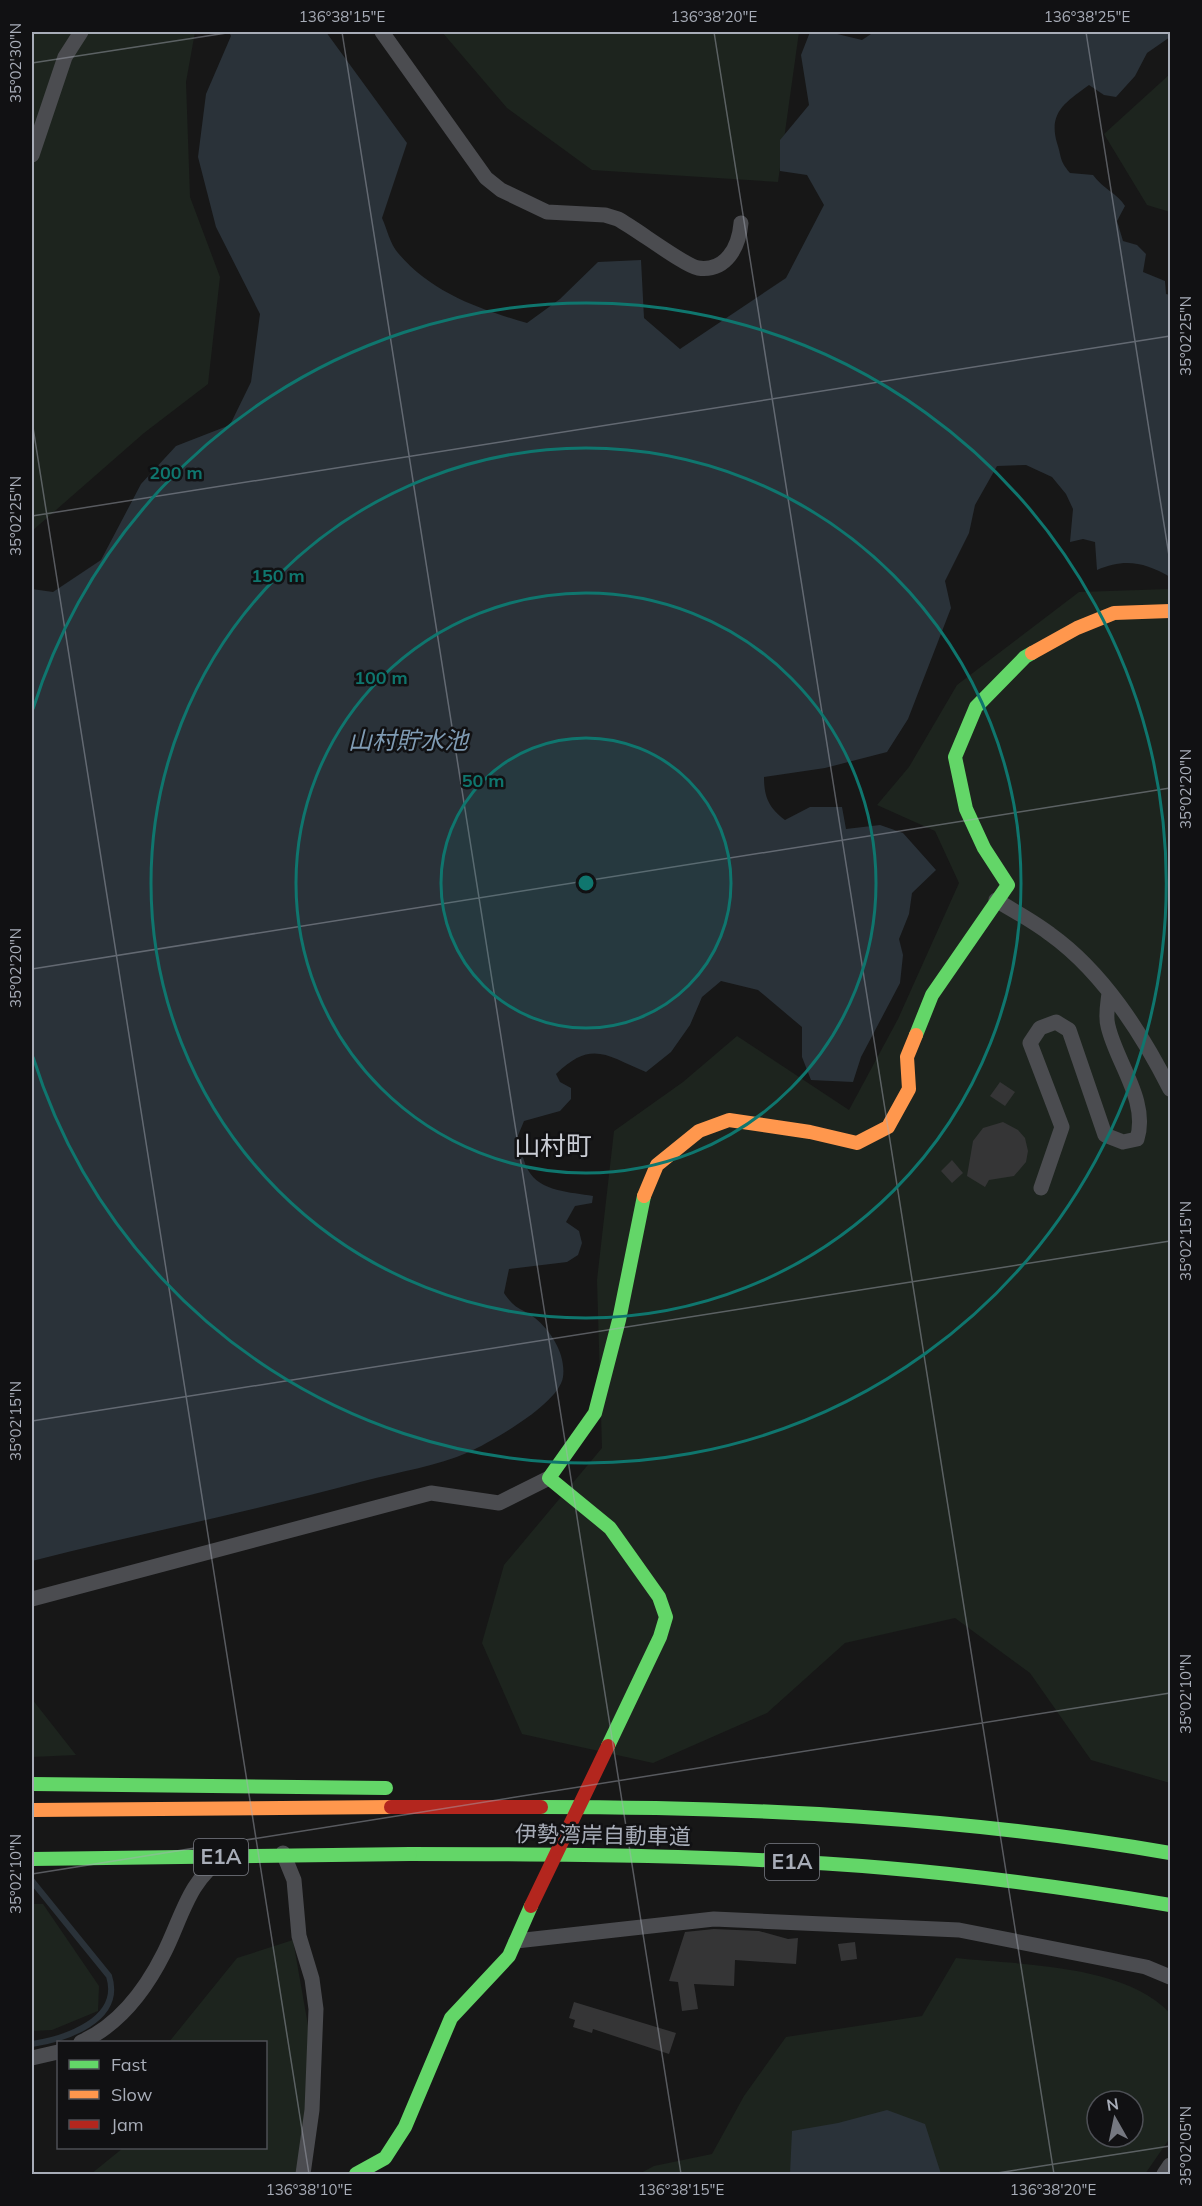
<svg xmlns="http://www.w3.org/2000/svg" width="1202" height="2206" font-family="Mulish,'Noto Sans JP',sans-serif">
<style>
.green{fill:#1d241e;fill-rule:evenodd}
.water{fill:#2a3239}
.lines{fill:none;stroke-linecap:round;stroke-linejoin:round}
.stream{stroke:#2a3239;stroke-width:6}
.building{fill:#353536}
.street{stroke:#4b4c50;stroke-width:15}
.fast{stroke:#63d668;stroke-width:14}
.slow{stroke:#ff974d;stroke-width:14}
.jam{stroke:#b3261e;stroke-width:14}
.fast-bridge{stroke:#63d668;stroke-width:14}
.jam-bridge{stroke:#b3261e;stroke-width:14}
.ticks{fill:none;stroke:#a8adb8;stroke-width:1.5;stroke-opacity:0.45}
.ring{fill:none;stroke:#0f766e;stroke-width:3}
.labels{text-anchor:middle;stroke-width:5;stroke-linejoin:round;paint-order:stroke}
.shield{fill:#111113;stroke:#7b7e86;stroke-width:1.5}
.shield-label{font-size:21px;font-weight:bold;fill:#a8adb8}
.street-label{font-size:22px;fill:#a8adb8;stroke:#111113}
.water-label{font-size:24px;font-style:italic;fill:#7f9bb3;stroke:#111113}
.quarter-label{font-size:26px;fill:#c9ccd4;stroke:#111113}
.centre{fill:#0f766e;stroke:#111113;stroke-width:3}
.ring-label{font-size:18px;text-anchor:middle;font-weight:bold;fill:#0f766e;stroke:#111113;stroke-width:5;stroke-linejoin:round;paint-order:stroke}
.neatline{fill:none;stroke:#a8adb8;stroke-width:2}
.ticks-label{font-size:15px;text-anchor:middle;fill:#a8adb8}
</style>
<rect width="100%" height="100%" fill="#171717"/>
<path class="green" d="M32 32H195L186 82 190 197 220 277 208 384 144 433 32 531Z
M442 32H799L778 182 592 170 507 108Z
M1170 74V212L1147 205 1104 134Z
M1170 589V1783L1091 1760 1030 1673 955 1618 845 1643 767 1713 653 1763 522 1734 482 1643 504 1565 602 1448 597 1280 614 1131 683 1082 737 1036 849 1110 898 1019 959 883 935 831 877 805 909 767 957 685 1079 592Z
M32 1699 76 1755 32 1757Z
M32 1904H43L99 1986 98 2011 52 2030 32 2031Z
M293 1940 319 2088 299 2171 292 2174H91L123 2148H266V2042H169L237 1958Z
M956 1958C1021 1965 1124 1964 1170 2013V2138L1145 2174H639L654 2166 712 2154 744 2096 786 2037 922 2016ZM1097 2101H1133V2137H1097Z"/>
<path class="water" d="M229 32H326L407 143 382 218C387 229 390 244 398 253 432 293 479 309 527 323L560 299 598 262 641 260 644 318 680 349 786 278 824 205 807 175 780 171V140L809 105 801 55 810 32H829L862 40 874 32H1170V37L1147 53 1135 76 1116 97 1104 95 1089 85C1066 102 1048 112 1057 143 1062 158 1059 160 1070 173L1093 175C1103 189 1118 194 1125 206L1117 221 1123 241 1137 245 1146 254 1143 272 1165 281 1166 294 1170 295V577C1145 562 1124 558 1097 570L1095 542 1083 539 1070 542 1073 509 1066 494 1052 477 1026 465 997 466 975 505 969 533 945 581 951 608 908 719 887 752 825 768 764 777C764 797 769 808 785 820L810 807H842L846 829 880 825 903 833 936 870 912 893 909 914 899 939 903 955 900 983 861 1057 853 1082 811 1080 802 1057V1027L758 990 721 981 702 997 690 1025 671 1052 646 1072C607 1056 592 1039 556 1074L560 1082 571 1088V1099L560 1111 524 1121 517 1138C521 1148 523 1161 528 1170 540 1192 571 1192 593 1196L592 1203 575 1206 566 1222 579 1231 582 1243 578 1255 567 1262 509 1269 504 1293C516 1311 520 1307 535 1318 552 1332 566 1355 563 1377 559 1404 492 1441 469 1452 437 1466 398 1472 364 1481 254 1511 142 1533 32 1561V589L53 592 101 560 141 484 176 446 230 425 251 382 260 314 216 227 198 157 206 94 231 36Z
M887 2110 925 2124 941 2174H790L792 2131 838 2123Z"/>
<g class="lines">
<path class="stream" d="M32 1881 109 1976C123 2020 65 2039 32 2044"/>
</g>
<path class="building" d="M1000 1082 1015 1092 1005 1106 990 1096Z
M1003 1122 1018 1130 1025 1138 1028 1151 1026 1162 1014 1176 989 1180 985 1187 967 1176 973 1141 983 1128Z
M952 1160 963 1173 952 1183 941 1171Z
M714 1929 759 1931 788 1939 798 1938 796 1964 735 1960 734 1986 694 1984 698 2009 682 2011 678 1982 669 1981 685 1932Z
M855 1942 857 1959 841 1961 838 1944Z
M574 2002 676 2033 669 2054 593 2029 592 2033 573 2027 575 2020 569 2018Z"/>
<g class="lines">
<path class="street" d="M382 32 486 178 501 190 547 212 605 215 618 219C635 228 685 266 698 268 726 272 739 247 741 223
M32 155 65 57 81 32
M996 900C1014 911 1033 921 1050 934 1103 972 1141 1032 1170 1089
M1041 1188 1062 1127 1030 1043 1040 1028 1056 1022 1069 1030 1105 1135 1123 1142 1137 1139C1149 1101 1116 1062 1108 1026 1105 1016 1108 1003 1109 993
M32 1599 431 1493 499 1503 549 1478
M283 1853 294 1880 299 1936 312 1979 316 2009 312 2110 303 2174
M516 1941 714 1919 959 1930 1146 1967 1170 1977
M81 2042C119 2025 146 1989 164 1953 181 1920 189 1878 224 1858
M32 2058 58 2052
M1164 2174 1170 2165"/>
<path class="fast" d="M916 1035 932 995 1008 885 984 848 966 809 955 757 976 707 1025 657 1032 653
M608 1746 660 1637 666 1617 659 1597 610 1528 549 1478 595 1413 619 1320 644 1196
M32 1784 386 1788
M541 1807C752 1807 962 1817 1170 1853
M410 1854C569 1854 728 1855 886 1868 982 1876 1076 1889 1170 1905
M356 2174 385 2158 405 2127 451 2018 509 1956 531 1906"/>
<path class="slow" d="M1032 653 1077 628 1114 613 1170 611
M644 1196 657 1165 699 1131 729 1120 810 1132 857 1143 888 1127 909 1089 907 1057 916 1035
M32 1810 391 1807"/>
<path class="jam" d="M391 1807H541"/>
<path class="fast-bridge" d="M32 1859 410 1854"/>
<path class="jam-bridge" d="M531 1906 608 1746"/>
</g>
<path class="ticks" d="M342 32 681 2174M714 32 1054 2174M1086 32 1170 562M32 63 233 32M32 421 309 2174M32 516 1170 336M32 969 1170 788M32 1421 1170 1241M32 1874 1170 1693M991 2174 1170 2146"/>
<circle cx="586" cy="883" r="145" fill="#0f766e" fill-opacity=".12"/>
<g class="ring">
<circle cx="586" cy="883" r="145"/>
<circle cx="586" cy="883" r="290"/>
<circle cx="586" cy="883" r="435"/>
<path d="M33 709A580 580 0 1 1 33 1057"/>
</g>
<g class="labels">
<g class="shield">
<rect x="194" y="1839" width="54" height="36" rx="4.5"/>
<rect x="765" y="1844" width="54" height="36" rx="4.5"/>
</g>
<g class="shield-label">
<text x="221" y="1864">E1A</text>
<text x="792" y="1869">E1A</text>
</g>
<g class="street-label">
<text transform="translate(603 1835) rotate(1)" y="8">伊勢湾岸自動車道</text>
</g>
<g class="water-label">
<text x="408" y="749">山村貯水池</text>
</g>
<g class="quarter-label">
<text x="553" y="1155">山村町</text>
</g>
</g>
<circle cx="586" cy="883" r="9" class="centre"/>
<g class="ring-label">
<text x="176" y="479">200 m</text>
<text x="278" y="582">150 m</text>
<text x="381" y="684">100 m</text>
<text x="483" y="787">50 m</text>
</g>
<rect width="1202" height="2206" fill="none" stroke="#111113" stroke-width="66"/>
<rect x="57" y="2041" width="210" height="108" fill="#111113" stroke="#4d4f55" stroke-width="1.5"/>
<rect x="69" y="2060" width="30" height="9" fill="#63d668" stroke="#4d4f55" stroke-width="1.5"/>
<text x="111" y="2071" font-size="18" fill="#a8adb8">Fast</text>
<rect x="69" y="2090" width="30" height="9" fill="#ff974d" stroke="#4d4f55" stroke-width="1.5"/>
<text x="111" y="2101" font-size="18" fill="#a8adb8">Slow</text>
<rect x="69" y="2120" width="30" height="9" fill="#b3261e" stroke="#4d4f55" stroke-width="1.5"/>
<text x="111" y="2131" font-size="18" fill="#a8adb8">Jam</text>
<g transform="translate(1115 2119) rotate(351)"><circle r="28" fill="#111113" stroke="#4d4f55" stroke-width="1.5"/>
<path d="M0-4.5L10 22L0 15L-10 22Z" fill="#757880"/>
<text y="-9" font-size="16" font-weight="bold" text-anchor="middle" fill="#a8adb8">N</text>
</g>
<rect x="33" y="33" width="1136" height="2140" class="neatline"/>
<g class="ticks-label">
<text x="342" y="22">136°38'15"E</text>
<text x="714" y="22">136°38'20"E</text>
<text x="1087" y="22">136°38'25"E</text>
<text transform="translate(16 63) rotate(-90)" y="5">35°02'30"N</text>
<text transform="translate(1186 336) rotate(-90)" y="5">35°02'25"N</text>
<text transform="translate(16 516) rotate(-90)" y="5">35°02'25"N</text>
<text transform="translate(1186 789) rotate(-90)" y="5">35°02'20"N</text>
<text transform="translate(16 968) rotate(-90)" y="5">35°02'20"N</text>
<text transform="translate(1186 1241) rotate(-90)" y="5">35°02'15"N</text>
<text transform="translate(16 1421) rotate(-90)" y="5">35°02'15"N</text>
<text transform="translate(1186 1694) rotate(-90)" y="5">35°02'10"N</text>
<text transform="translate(16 1874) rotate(-90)" y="5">35°02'10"N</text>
<text transform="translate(1186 2146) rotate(-90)" y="5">35°02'05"N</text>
<text x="309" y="2195">136°38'10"E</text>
<text x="681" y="2195">136°38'15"E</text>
<text x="1053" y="2195">136°38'20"E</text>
</g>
</svg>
